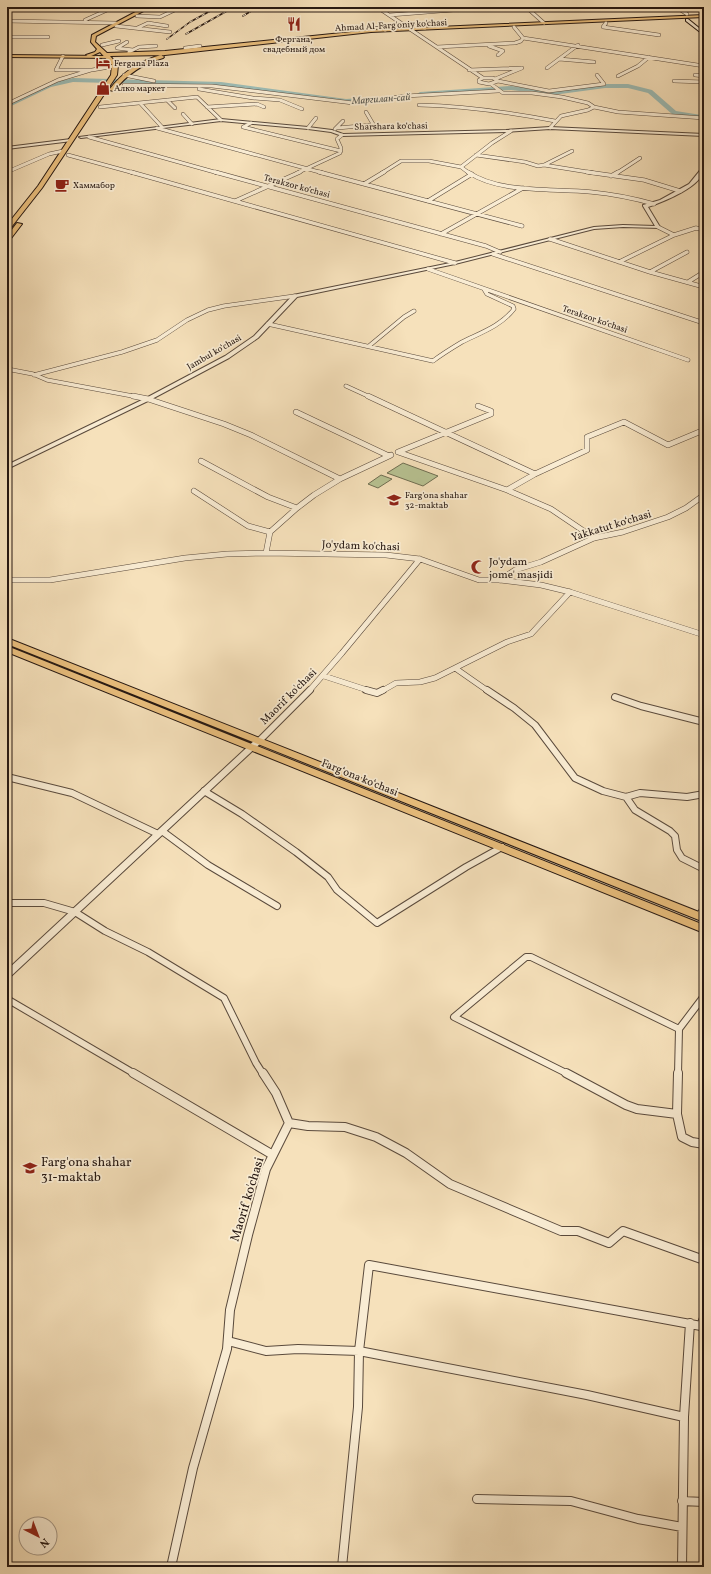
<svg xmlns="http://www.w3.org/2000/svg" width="711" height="1574" font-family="Vollkorn,serif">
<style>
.green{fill:#b8c393;stroke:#6f6e52}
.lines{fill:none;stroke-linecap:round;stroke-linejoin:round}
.river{fill:#9dbcb5;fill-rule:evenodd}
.minor-far4-casing{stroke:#5a4a3c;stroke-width:4}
.minor-far3-casing{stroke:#5a4a3c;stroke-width:4.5}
.minor-far2-casing{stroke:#5a4a3c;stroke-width:6}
.minor-far1-casing{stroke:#5a4a3c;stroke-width:8}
.minor-casing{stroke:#5a4a3c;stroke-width:10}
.tertiary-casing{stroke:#5a4a3c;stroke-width:2}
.secondary-casing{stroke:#261812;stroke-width:2}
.primary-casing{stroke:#261812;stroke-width:2}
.trunk-casing{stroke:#261812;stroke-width:2}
.minor-far4{stroke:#f9ecd3;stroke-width:3}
.minor-far3{stroke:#f9ecd3;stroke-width:3.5}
.minor-far2{stroke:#f9ecd3;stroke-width:5}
.minor-far1{stroke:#f9ecd3;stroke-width:6}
.minor{stroke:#f9ecd3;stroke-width:8}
.tertiary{fill:#f9ecd3;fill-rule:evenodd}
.secondary{fill:#f9ecd3;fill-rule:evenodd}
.primary{fill:#ebc07e;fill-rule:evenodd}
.trunk{fill:#ebc07e;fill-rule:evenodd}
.rail-casing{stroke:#261812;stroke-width:1.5}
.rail{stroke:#f9ecd3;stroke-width:1;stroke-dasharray:3.5;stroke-linecap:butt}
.labels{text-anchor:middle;stroke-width:3.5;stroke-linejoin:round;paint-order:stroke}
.far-street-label{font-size:9px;fill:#261812;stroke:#f9ecd3}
.far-poi-label{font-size:9px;fill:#261812;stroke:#f9ecd3;text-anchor:start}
.far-water-label{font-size:10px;font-style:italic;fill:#50514b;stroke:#f9ecd3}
.street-label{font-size:11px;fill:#261812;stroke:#f9ecd3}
.poi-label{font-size:11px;fill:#261812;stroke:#f9ecd3;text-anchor:start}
.near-poi-label{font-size:13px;fill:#261812;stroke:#f9ecd3;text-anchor:start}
.near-street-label{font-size:13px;fill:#261812;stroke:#f9ecd3}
</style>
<rect width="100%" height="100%" fill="#f6e1bb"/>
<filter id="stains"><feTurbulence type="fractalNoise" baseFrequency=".005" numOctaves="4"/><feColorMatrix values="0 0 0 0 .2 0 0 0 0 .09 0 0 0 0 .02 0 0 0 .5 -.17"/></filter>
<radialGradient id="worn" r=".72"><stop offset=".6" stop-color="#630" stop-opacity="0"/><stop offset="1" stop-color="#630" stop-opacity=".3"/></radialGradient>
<path class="green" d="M403 463 438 476 423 486 387 473Z
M381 475 392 479 378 488 368 484Z"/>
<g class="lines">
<path class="river" d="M73 78 221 82 346 99 376 97 379 99 376 101 346 103 221 86 73 82 51 87 7 108V103L47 84Z
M605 84H628L652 90 676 111 701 115 703 116 704 118 701 119 687 118 672 114 648 93 628 88H605L553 95 511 90 420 96 417 94 420 92 511 86 553 91Z"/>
<defs>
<path id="minor-far4" d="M377 7 483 78
M526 7 544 23
M676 7 687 14
M390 15 453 10 470 7
M137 16 160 17 177 9 170 7
M85 20 114 7
M7 21 116 23
M606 23 603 27 659 35
M116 26 170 32
M514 27 523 38 704 66
M137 28 148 23 167 26
M385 30 401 24 425 28
M7 37H48
M127 42 117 48 133 50
M102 45 119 41
M489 46 503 51 498 55
M437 47 515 43 521 41 523 38
M185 48 200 46
M129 52 139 47 156 46
M63 56 56 70H92L115 66
M559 59 594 62
M547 68 578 45
M469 70 522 68 495 79
M124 75 154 81
M695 75 704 76
M618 76 638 66 649 57
M483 78H493L498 81 489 84 479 82V80Z
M498 81 549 91 604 84 597 75
M674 81 704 82
M491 84 503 93H532L562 97 588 103 594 107 588 110 561 116 550 128
M124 85 212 86 353 103 405 96 498 91
M199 89 253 98 280 100 302 109
M167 100 175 108
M140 103 162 127
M7 104 58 80 91 70
M419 105C467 106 508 112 555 121
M100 107 197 97 221 120
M207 107 257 104 264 107
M594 107 618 112 704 118
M183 114 192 124
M251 123 243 127 341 151
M157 128 323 173
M308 128 316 118
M337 128 372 125 373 124 366 112
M335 129 343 121
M89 137 218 173
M68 155 134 173
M476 155 525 162 538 166 544 165 594 173
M544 165 572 151
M7 172 49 154 63 151
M297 173 340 153 341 148 337 139 342 135
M382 173 401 161H429L461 167
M469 173 461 167 492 143 511 131
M617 173 640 158"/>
<path id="minor-far3" d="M7 172H9
M131 172 455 263
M215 172 486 246 500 252
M319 172 522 226
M468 172C500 194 553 188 591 192 612 194 633 198 654 204
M587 172 644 180 680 191
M611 176 618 172
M364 184 384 172
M235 201 300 172
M428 201 472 174
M441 234 523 188
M674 235 696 228 704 230
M550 239 650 272 704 287
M493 254 704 323
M619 262 674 235 658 227
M428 269 688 360
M650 272 687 252
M688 282 704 272
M268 324 433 361C442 354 452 348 462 342 480 333 501 326 514 309L513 306 487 294 484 289
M369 346 404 317 414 311
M7 369 33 374 47 380 138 397
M34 375 122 352 157 340 187 320 208 310 224 306 295 296
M346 386 370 397"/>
<path id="minor-far2" d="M133 396 148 399 224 424 251 435 340 479 389 456
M368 396 535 474
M478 406 491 411V414L398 452 507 490 535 474 587 450V437L624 422 668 445 704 430
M296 412 389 456 391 455
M201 461 268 497 297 508 314 495 340 479
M507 490 551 509 594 538
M194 491 248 526 270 532
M266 553 270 532 297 508
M7 580H50L185 558 227 554 266 553 386 555 420 559 479 580H500L541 585 570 592 704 635
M500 580 515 570 541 562 594 538 623 532 668 517 686 508 704 495
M324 676 370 691
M309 691 342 653 420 559
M382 691 396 683 420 682 435 678 455 668
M488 691 455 668 507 642 531 634 570 592"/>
<path id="minor-far1" d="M366 690 377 693 383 690
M487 690 514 708 535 725 575 778 603 791 626 797 640 793 687 797 704 794
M615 697 641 706 704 722
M259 741 310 690
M7 777 72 793 158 834
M204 791 242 814 296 852 328 877 337 890 377 923 466 867 502 847
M626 797 635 810 670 831 675 836 677 850 682 858 704 869
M162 831 208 865 277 906
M7 903H44L75 912 105 931 148 952 224 998 256 1063 263 1074
M699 916 704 908
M7 999 135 1074
M679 1029 704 996
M568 1074 454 1017 526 957H531L679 1029
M678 1074 679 1029"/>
<path id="minor" d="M133 1073 273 1155
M566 1073 626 1105 637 1109 677 1114 678 1073
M677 1114 682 1137 692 1142 704 1144
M289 1123 308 1126 345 1127 376 1137 406 1153 450 1184 561 1231H578L609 1243 623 1231 704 1260
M228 1341 266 1351 298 1349 359 1351 587 1395 684 1417 690 1323
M477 1499 571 1501 638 1519 682 1527
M682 1501 704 1502
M171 1567 193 1468 227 1349 230 1310 248 1235 266 1169 289 1123 276 1093 263 1073
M342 1567 358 1407 359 1351 369 1265 701 1326 704 1318
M682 1567 684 1417"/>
<path id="tertiary" d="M11 7H15L7 17V13Z
M221 119 308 127 332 130 343 134 506 130 550 127 704 134V136L550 129 506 132 342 136 331 132 308 129 221 121 81 138 79 137Z
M71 139H72V141L7 149V147Z
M702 168H704C704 186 663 202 648 207L660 227V228L623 227 594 229 455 264 297 297 258 338 229 358 150 400 7 469V465L146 398 225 356 254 336 293 295 455 262 594 227 623 225 655 226 643 206V205L660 200 689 184Z
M256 739H259L263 741 10 977 7 978V970Z"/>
<path id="secondary" d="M686 19H688L704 32V35L686 21Z"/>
<path id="primary" d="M7 55 108 56 110 57 108 58 7 57Z
M7 638 704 914V922L7 644Z
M7 646 704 925V933L7 652Z"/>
<path id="trunk" d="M145 7H151L96 36 95 42 107 53 165 51 371 30 704 15V17L371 32 165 55 110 56 118 65 117 75 42 188 9 230 7 231V225L38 186 111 75 112 65 100 52 89 57 86 55 95 52 97 49 91 42 92 35Z
M161 55 164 57 163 58C142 64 127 74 114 91L109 90C123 72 139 61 161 55Z
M17 223 22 224 9 241 7 242V236Z"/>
</defs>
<use href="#minor-far4" class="minor-far4-casing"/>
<use href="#minor-far3" class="minor-far3-casing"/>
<use href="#minor-far2" class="minor-far2-casing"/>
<use href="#minor-far1" class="minor-far1-casing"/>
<use href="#minor" class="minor-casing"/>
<use href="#tertiary" class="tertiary-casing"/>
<use href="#secondary" class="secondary-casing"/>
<use href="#primary" class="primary-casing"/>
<use href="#trunk" class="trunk-casing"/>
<use href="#minor-far4" class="minor-far4"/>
<use href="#minor-far3" class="minor-far3"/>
<use href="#minor-far2" class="minor-far2"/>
<use href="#minor-far1" class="minor-far1"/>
<use href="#minor" class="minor"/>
<use href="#tertiary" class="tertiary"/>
<use href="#secondary" class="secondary"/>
<use href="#primary" class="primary"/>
<use href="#trunk" class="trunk"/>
<defs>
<path id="rail" d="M243 16 258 7
M186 34 234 7
M167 39 190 22 212 10"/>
</defs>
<use href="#rail" class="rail-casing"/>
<use href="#rail" class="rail"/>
</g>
<defs>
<symbol id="restaurant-bare" viewBox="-9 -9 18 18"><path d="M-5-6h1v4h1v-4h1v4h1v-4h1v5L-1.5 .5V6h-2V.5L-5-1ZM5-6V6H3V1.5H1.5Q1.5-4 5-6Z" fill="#8f2418" stroke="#f9ecd3" stroke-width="2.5" paint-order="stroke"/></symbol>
<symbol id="hotel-bare" viewBox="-9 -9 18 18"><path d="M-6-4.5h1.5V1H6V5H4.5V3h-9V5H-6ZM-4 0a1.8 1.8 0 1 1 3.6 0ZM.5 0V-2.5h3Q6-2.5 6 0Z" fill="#8f2418" stroke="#f9ecd3" stroke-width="2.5" paint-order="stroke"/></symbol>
<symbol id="shop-bare" viewBox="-9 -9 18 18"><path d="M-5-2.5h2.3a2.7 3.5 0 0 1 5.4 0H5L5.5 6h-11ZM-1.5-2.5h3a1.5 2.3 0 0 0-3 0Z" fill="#8f2418" stroke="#f9ecd3" stroke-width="2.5" paint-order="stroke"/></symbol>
<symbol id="cafe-bare" viewBox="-9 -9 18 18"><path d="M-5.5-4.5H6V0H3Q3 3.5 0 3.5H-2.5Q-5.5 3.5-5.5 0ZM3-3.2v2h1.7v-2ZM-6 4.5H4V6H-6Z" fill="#8f2418" stroke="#f9ecd3" stroke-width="2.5" paint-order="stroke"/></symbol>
<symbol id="school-bare" viewBox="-9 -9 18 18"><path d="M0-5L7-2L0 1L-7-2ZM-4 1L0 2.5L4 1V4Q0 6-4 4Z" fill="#8f2418" stroke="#f9ecd3" stroke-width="2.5" paint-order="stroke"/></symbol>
<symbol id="mosque-bare" viewBox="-9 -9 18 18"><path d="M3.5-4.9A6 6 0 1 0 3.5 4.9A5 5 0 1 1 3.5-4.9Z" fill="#8f2418" stroke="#f9ecd3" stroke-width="2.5" paint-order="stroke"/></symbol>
</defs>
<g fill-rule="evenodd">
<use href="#restaurant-bare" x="284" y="14" width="20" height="20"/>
<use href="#hotel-bare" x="93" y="53" width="20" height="20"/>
<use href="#shop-bare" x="93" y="78" width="20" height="20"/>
<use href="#cafe-bare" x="52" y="175" width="20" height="20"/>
<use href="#school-bare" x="384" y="490" width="20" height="20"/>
<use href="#mosque-bare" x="468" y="557" width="20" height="20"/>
<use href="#school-bare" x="20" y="1158" width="20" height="20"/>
</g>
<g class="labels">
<g class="far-street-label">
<text transform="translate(391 25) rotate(-3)" y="3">Ahmad Al-Farg'oniy ko'chasi</text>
<text transform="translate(391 126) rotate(-1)" y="3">Sharshara koʻchasi</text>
<text transform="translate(297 186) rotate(15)" y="3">Terakzor koʻchasi</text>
<text transform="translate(595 319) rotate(19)" y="3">Terakzor koʻchasi</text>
<text transform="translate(214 352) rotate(-30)" y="3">Jambul koʻchasi</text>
</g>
<g class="far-poi-label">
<text x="294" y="42" text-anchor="middle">Фергана,<tspan x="294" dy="10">свадебный дом</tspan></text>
<text x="114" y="66">Fergana Plaza</text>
<text x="114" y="91">Алко маркет</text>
<text x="73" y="188">Хаммабор</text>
<text x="405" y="498">Farg'ona shahar<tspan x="405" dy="10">32-maktab</tspan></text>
</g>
<g class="far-water-label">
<text transform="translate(381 98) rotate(-4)" y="4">Маргилан-сай</text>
</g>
<g class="street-label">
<text transform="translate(611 525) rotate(-17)" y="4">Yakkatut koʻchasi</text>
<text transform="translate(361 545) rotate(2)" y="4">Jo'ydam ko'chasi</text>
<text transform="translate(288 696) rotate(-45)" y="4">Maorif ko'chasi</text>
<text transform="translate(360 777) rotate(22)" y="4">Fargʻona koʻchasi</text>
</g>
<g class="poi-label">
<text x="489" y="565">Jo'ydam<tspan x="489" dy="13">jome' masjidi</tspan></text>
</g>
<g class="near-poi-label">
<text x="41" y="1166">Farg'ona shahar<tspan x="41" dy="15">31-maktab</tspan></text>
</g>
<g class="near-street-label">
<text transform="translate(246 1199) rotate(-73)" y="5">Maorif ko'chasi</text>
</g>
</g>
<rect width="711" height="1574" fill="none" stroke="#f6e1bb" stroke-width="24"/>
<rect x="8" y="8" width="695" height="1558" fill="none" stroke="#261812" stroke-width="2"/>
<rect x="12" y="12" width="687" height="1550" fill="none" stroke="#261812"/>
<g transform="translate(38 1536) rotate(138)"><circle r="19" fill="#f9ecd3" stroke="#a59786"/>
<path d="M0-3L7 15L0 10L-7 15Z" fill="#8f2418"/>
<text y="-6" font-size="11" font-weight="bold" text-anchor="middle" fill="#261812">N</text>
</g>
<rect width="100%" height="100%" filter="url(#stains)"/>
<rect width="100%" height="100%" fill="url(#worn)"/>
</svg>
